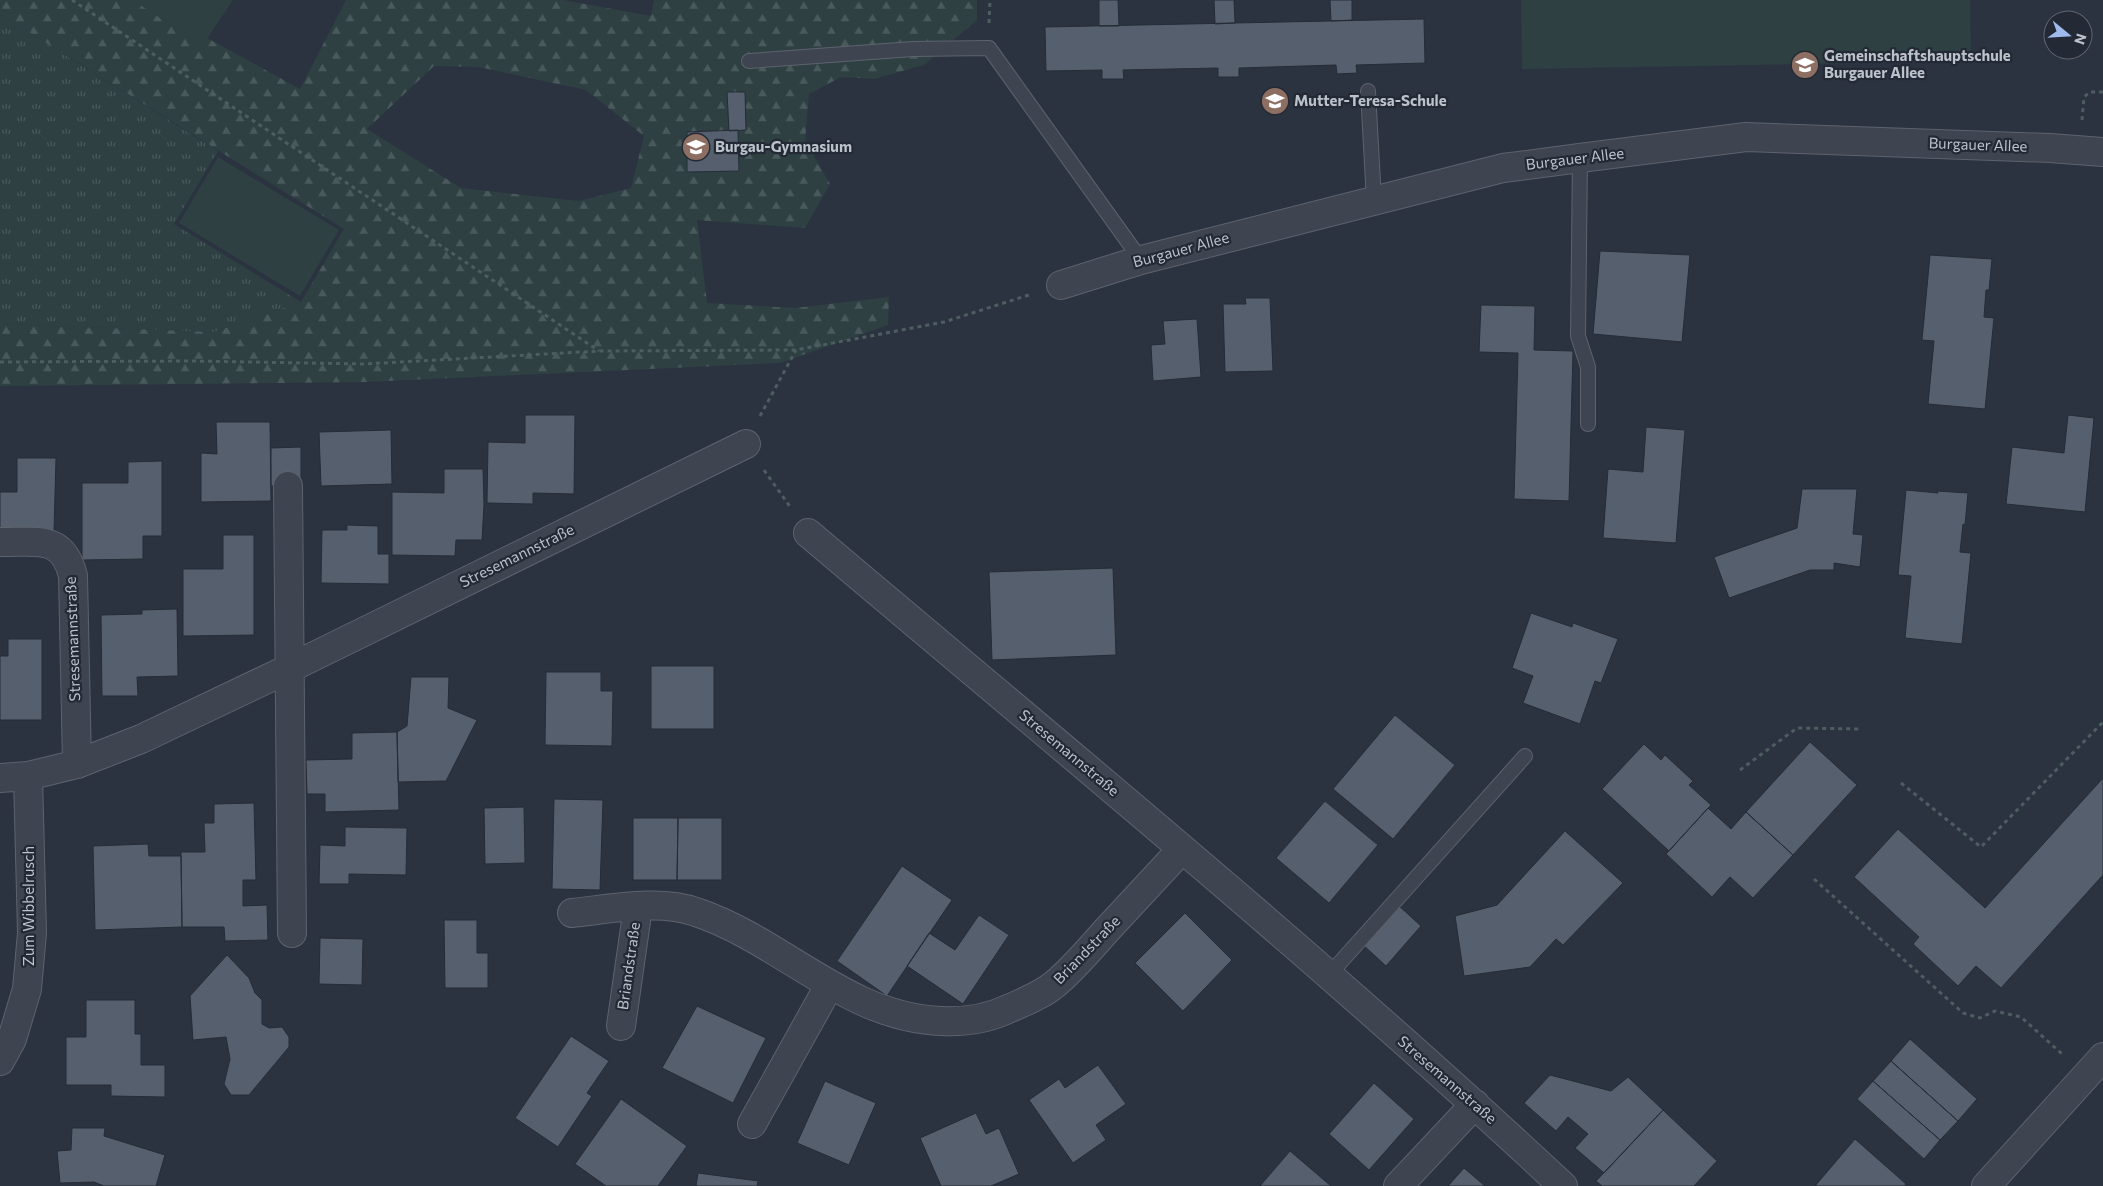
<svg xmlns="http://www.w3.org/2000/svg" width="2103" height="1186" font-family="Commissioner,sans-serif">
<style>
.grass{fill:url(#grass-tufts)}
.forest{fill:url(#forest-firs);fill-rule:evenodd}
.garden{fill:#2e4042}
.building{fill:#565f6d;stroke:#252c38}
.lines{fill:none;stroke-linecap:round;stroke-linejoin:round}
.service-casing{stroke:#5d636e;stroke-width:16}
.minor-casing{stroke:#5d636e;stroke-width:30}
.tertiary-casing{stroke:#5d636e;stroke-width:30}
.path{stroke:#4d5d60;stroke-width:3;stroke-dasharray:4 4;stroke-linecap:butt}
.service{stroke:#3f4550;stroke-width:14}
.minor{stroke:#3f4550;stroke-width:28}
.tertiary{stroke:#3f4550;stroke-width:28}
.labels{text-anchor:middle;stroke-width:4.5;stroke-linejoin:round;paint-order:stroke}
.poi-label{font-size:15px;font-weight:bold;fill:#bcc1ca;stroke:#232a36;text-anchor:start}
.street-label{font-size:15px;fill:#bcc1ca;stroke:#232a36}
</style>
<defs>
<pattern id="grass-tufts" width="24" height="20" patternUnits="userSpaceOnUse" patternTransform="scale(1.25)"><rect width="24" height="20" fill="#2e4042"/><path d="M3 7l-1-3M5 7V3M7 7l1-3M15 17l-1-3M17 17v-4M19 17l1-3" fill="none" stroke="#4a5a5c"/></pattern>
<pattern id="forest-firs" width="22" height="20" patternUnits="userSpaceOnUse" patternTransform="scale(1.25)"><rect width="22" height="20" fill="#2e4042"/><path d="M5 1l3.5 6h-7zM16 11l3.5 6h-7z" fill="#4a5a5c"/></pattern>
</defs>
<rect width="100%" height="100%" fill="#2b3340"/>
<path class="grass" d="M0 14 218 151 174 224 301 302 214 332 0 324Z"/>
<path class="forest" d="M0 0H151L207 38 300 89 346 0H563L651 16 654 0H977V20L924 65 874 79 841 77 809 94 805 141 830 184 805 228 697 220 707 303 795 308 889 297 888 325 780 363 365 382 0 386V324L214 332 301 302 344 229 0 14ZM434 66 479 67 586 90 644 136 631 188 579 201 461 188 367 129Z"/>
<path class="garden" d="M133 0H233L202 46Z
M1521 0H1970L1971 61 1522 69Z
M218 157 339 230 300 296 179 223Z"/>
<path class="building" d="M1099 0H1118L1119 26H1099Z
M1214 0H1234L1235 23 1215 24Z
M1330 0H1352V20L1331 21Z
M1424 19 1425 63 1356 65 1357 73 1337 74 1336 65 1239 68V77H1218V68L1123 70 1124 79H1102V70L1046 71 1045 27Z
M727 92H745L746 130 729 131Z
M738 130 739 171 687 172V132Z
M1600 251 1690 255 1682 342 1593 334Z
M1930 255 1992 259 1989 290H1986L1984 317 1994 318 1985 409 1928 404 1934 341 1922 340Z
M1245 298H1270L1273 371 1225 372 1223 304H1246Z
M1481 305 1535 306 1534 350 1573 351 1569 501 1514 499 1518 353 1479 352Z
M1197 319 1201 377 1153 381 1151 345 1165 344 1163 321Z
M525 415H575L574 494 533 493V504L487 503 488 442 525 443Z
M2068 415 2094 418 2085 512 2006 504 2012 447 2064 453Z
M216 422H270L271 501 201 502V453L217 454Z
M1646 427 1685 430 1676 543 1603 538 1608 469 1643 472Z
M391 430 392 484 321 486 319 432Z
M301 447V485L271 486V448Z
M17 458H56L54 531 0 530V492H17Z
M162 461V536H143V559L82 560V483H128V462Z
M444 469H483L484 505 482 540H456L455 556 392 555V492L444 493Z
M1802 489H1857L1853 534 1863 535 1860 567 1834 563V570H1810L1729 598 1714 557 1797 528Z
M1906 490 1938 493 1937 491 1968 493 1965 525 1963 524 1960 552 1971 553 1962 644 1905 638 1911 576 1898 575Z
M347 525 378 526V554H389V584L321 583 322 530H347Z
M223 535H254V635L183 636V569H223Z
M1113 568 1116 655 992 660 989 572Z
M177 609 178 676 137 677 138 696H102L101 615 142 614V610Z
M1531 613 1572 627 1573 623 1618 639 1601 683 1595 681 1580 724 1523 703 1533 676 1512 668Z
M8 639H42V720H0V656H8Z
M651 666H714V729H651Z
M546 672H601V691H613L612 746 545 745Z
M411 677H449L448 708 477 720 446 781 398 782 397 732 407 726Z
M1395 715 1455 765 1393 839 1333 789Z
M397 732 399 810 325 812V794H307L306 760 352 759V733Z
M1810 742 1857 785 1793 855 1746 812Z
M1644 744 1661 760 1665 755 1693 781 1689 785 1711 805 1669 851 1602 789Z
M2103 778V875L2001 988 1976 966 1958 986 1913 944 1919 937 1854 877 1898 829 1985 908Z
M554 799 603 800 600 890 552 889Z
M1325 801 1378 845 1329 903 1276 858Z
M254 803 256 880H243V906L267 905 268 940 225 941 224 927H182L181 852H205L204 823H214V804Z
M524 807 525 863 485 864 484 808Z
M1708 808 1731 829 1746 812 1793 855 1753 898 1730 877 1712 897 1666 854Z
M633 818H678L677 880H633Z
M678 818H722V880H677Z
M345 827 407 828 406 875 349 874V884H319L320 845 345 846Z
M1565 831 1623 883 1563 945 1556 939 1530 967 1464 976 1455 916 1497 905Z
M148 844 149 856H181L182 927 95 930 93 846Z
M902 866 952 900 887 996 837 961Z
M1398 905 1421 926 1386 966 1362 944Z
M1185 913 1232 960 1183 1011 1135 963Z
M979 915 1009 935 963 1004 907 966 929 933 955 950Z
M444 920H477V953H488V988H445Z
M320 938 363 939 362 985 319 984Z
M227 955 249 978 255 993 262 1000V1024L269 1028 282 1027 289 1037V1047L249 1095H231L224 1084 230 1059 226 1037 193 1040 190 996Z
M86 1000H135V1034H141V1065H165V1097L111 1096V1085H66V1037H86Z
M697 1006 766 1038 733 1103 662 1068Z
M571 1036 609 1061 587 1093 592 1096 558 1147 515 1118Z
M1910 1039 1977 1099 1958 1121 1891 1061Z
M1891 1061 1958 1121 1940 1140 1873 1081Z
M1098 1065 1126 1104 1096 1125 1106 1140 1073 1163 1029 1100 1059 1079 1065 1088Z
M1550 1075 1611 1091 1628 1077 1663 1110 1604 1173 1575 1148 1588 1134 1568 1117 1556 1131 1524 1103Z
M825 1081 876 1103 849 1165 797 1143Z
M1873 1081 1940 1140 1924 1159 1857 1099Z
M1374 1083 1414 1119 1369 1170 1329 1134Z
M621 1099 687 1146 658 1186H606L575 1164Z
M1663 1110 1717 1161 1694 1186H1602L1596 1181Z
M976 1113 986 1134 999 1128 1019 1174 991 1186H941L920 1138Z
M72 1128H105L104 1136 165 1155 156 1186H104L94 1182 60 1183 57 1151 71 1150Z
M1855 1139 1906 1184 1904 1186H1815Z
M1290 1151 1331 1186H1260Z
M1464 1168 1485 1186H1448Z
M698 1173 758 1181 757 1186H696Z"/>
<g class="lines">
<defs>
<path id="service" d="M749 61 913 49 989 48 1141 260
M1368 91 1374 201
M1580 158 1578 336 1588 367V424
M1328 976 1525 756"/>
<path id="minor" d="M1061 285 1141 260 1503 168 1580 158 1746 137 2050 148 2103 152
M288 486 292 933
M808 533C1062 748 1320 959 1563 1186
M0 542C35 543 63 533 73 576L77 764
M0 778 28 776 77 764 141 739 288 669 746 444
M572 913C610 909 660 899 696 912 783 941 847 1018 942 1021 966 1022 987 1019 1008 1009 1024 1002 1042 995 1055 984 1073 969 1089 950 1105 932 1130 905 1156 877 1182 849
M621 1026 638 907
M0 1061 12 1039 27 989 32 933 28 776
M752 1124 830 984
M1398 1186 1475 1104"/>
<path id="tertiary" d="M1986 1186 2103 1057"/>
</defs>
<use href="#service" class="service-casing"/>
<use href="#minor" class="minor-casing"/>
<use href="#tertiary" class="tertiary-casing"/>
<path class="path" d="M72 0 599 351
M989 23 990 0
M2082 120 2084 97 2090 92H2103
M0 362 192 361 364 364 600 351 796 350 944 322 1032 294
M760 416 796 350
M764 470 791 508
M1740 770 1797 728 1860 729
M1901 783 1981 847 2103 722
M1814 879 1963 1013 1980 1018 1995 1011 2021 1017 2062 1054"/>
<use href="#service" class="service"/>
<use href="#minor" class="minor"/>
<use href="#tertiary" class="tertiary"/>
</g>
<defs>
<symbol id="school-disc" viewBox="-11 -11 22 22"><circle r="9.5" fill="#8d6e63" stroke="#232a36"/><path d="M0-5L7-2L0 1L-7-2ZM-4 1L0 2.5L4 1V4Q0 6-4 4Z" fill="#fff"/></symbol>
</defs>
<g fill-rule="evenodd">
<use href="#school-disc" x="1789" y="49" width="32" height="32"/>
<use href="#school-disc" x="1259" y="85" width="32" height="32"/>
<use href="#school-disc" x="680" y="131" width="32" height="32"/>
</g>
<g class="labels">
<g class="poi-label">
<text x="1824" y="61">Gemeinschaftshauptschule<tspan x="1824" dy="17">Burgauer Allee</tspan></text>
<text x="1294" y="106">Mutter-Teresa-Schule</text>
<text x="715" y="152">Burgau-Gymnasium</text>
</g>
<g class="street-label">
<text transform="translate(1978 145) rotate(2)" y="5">Burgauer Allee</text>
<text transform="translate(1575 159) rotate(-7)" y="5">Burgauer Allee</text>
<text transform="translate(1181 250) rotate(-15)" y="5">Burgauer Allee</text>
<text transform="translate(517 556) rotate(-26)" y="5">Stresemannstraße</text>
<text transform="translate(73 639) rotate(-92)" y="5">Stresemannstraße</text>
<text transform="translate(1069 753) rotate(40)" y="5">Stresemannstraße</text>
<text transform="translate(29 906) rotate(-90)" y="5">Zum Wibbelrusch</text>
<text transform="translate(1087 950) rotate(-46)" y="5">Briandstraße</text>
<text transform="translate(629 966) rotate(-82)" y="5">Briandstraße</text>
<text transform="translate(1447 1080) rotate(41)" y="5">Stresemannstraße</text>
</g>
</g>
<g transform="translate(2068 35) rotate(108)"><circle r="24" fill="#232a36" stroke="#606671"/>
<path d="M0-4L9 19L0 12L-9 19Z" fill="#9fbaec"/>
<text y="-8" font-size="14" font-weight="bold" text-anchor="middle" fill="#bcc1ca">N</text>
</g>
</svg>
